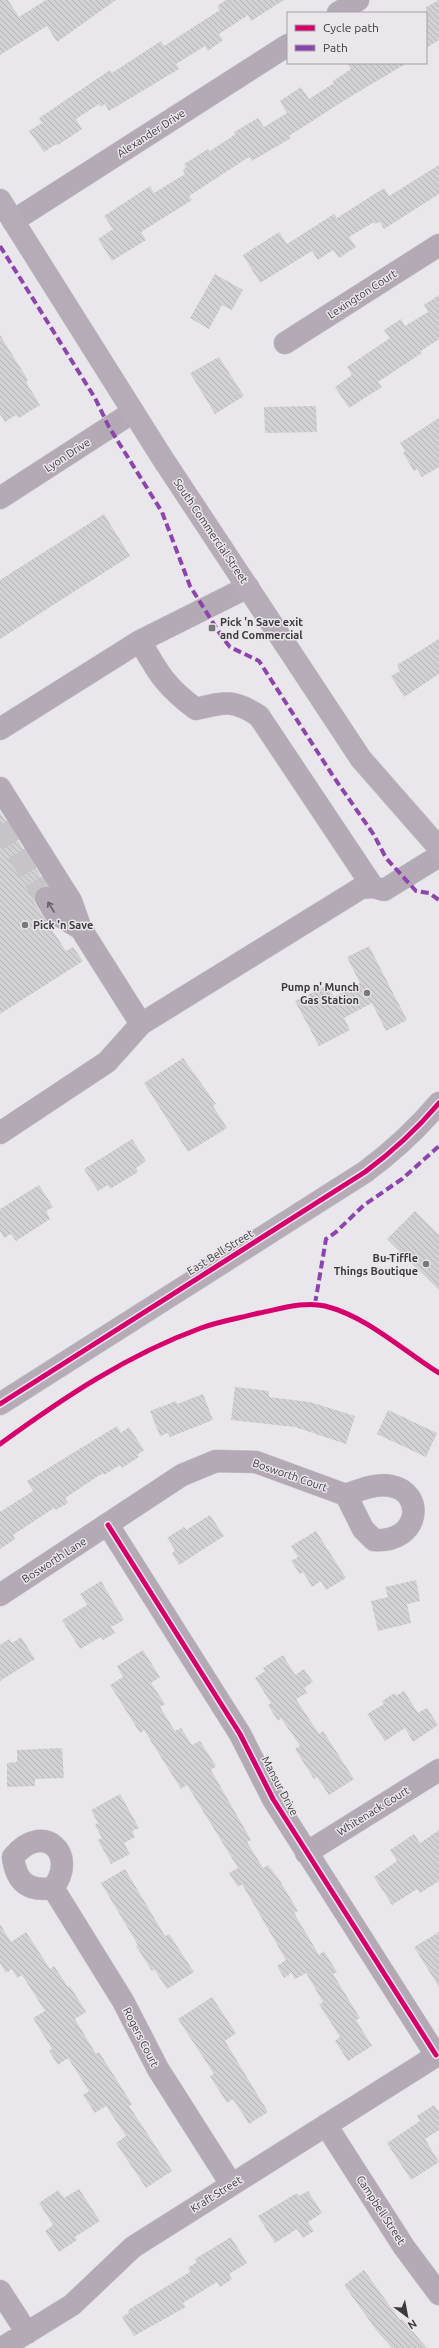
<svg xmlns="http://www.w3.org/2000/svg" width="439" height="2348" font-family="Ubuntu,sans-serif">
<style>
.building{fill:url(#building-back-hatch)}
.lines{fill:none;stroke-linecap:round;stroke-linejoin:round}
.minor-tunnel{stroke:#c6c4c8;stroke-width:22;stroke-dasharray:22 11;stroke-linecap:butt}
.minor-casing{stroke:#c6c5c7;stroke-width:23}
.major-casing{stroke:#c6c5c7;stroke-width:23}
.minor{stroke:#b3aab5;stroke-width:22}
.major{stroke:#b5acb8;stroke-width:22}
.quiet{stroke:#8e44ad;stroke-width:4;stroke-dasharray:8 4;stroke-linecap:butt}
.cycleway-casing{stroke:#eae6ec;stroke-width:8}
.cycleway{stroke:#d6006c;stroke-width:5}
.oneway{stroke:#666166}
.poi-dot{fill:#797779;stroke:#eae6ec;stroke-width:1.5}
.labels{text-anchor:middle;stroke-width:3;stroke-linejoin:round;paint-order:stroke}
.street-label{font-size:11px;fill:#3c3a3c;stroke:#eae6ec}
.poi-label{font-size:11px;font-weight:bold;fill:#3c3a3c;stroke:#eae6ec;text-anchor:start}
</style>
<defs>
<pattern id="building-back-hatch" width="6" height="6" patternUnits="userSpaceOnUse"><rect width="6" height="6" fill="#d1d0d2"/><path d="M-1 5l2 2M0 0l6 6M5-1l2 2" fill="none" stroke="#b4b3b5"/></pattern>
</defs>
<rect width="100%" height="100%" fill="#e9e7eb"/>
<path class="building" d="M0 0H8L19 17 46 0H116L57 42 47 26 0 55Z
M226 0H284L251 21 248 15 219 34 223 40 208 51 205 46 176 64 179 69 109 111 105 104 101 107 99 104 76 119 82 129 58 145 56 144 44 152 29 131 42 123 39 118 110 70 112 73 161 41 164 46 220 10 217 6Z
M439 0V40L426 48V7Z
M347 63H407L345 100 289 136 291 138 252 161 249 157 189 196 192 200 141 232 146 240 112 261 98 239 113 229 104 216 150 186 154 193 185 174 183 170 186 167 184 164 208 149 210 151 236 134 234 132 258 118 264 127 287 113 280 101 301 87 309 99 334 83 333 81 351 69Z
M439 165V194L384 229 380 222 375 224 374 222 349 237 356 247 339 258 333 250 318 260 312 251 260 283 243 255 279 232 287 244 334 214 337 218 384 188 389 196Z
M215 274 243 290 232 310 222 305 209 329 190 318Z
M439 295V339L421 351 422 353 378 382 382 387 349 408 335 387 352 375 347 367 390 338 384 330 401 319 405 326 428 312 424 305Z
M0 335 28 380 26 382 40 405 19 418 16 415 5 422 0 414Z
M219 357 244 396 215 414 190 373Z
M316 406 317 432 265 433 264 407Z
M439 418V467L422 477 417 469 414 471 403 453 405 451 400 443Z
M104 514 130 556 0 639V580Z
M439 639V674L404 697 391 676 400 671 397 665Z
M0 812 47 886 40 887 35 892 34 898 35 904 66 951 73 947 83 961 0 1014Z
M369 946 407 1020 386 1031 372 1003 344 1018 350 1030 319 1046 295 1001 327 985 334 997 360 983 347 957Z
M183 1058 216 1104 213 1106 227 1128 188 1152 144 1083Z
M132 1139 146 1161 136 1168 138 1172 110 1189 108 1185 98 1191 84 1169Z
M39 1185 53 1207 46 1211 50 1219 16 1241 11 1234 4 1238 0 1231V1209Z
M415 1211 439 1235V1290L387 1239Z
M235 1387 269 1391V1397L310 1402 355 1416 346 1444 295 1427 231 1420Z
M203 1394 213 1420 170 1437 168 1433 160 1436 150 1411 176 1401 177 1404Z
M388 1410 437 1433 426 1457 377 1434Z
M117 1426 121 1433 129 1427 144 1450 137 1455 139 1457 122 1468 120 1465 104 1475 103 1473 65 1498 68 1503 56 1510 54 1508 13 1535 15 1539 0 1549V1512L33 1491 27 1481Z
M210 1515 224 1536 179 1565 172 1553 175 1550 167 1538 184 1527 186 1530Z
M316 1531 346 1578 326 1590 321 1581 312 1587 303 1572 300 1574 291 1561 298 1557 291 1546Z
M416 1580 420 1601 407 1604 411 1623 378 1631 371 1601 388 1597 385 1587Z
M101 1581 124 1620 111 1627 115 1633 103 1640 101 1637 80 1649 62 1620 87 1605 80 1594Z
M21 1637 35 1659 0 1681V1645L9 1639 12 1643Z
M143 1650 160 1677 151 1683 165 1704 160 1707 175 1731 181 1728 192 1745 200 1741 216 1766 211 1770 251 1840 247 1842 263 1868 268 1865 280 1881 298 1911 294 1913 319 1955 324 1951 337 1972 333 1974 360 2018 356 2020 372 2046 348 2061 335 2041 340 2037 319 2004 323 2002 306 1973 295 1979 291 1973 284 1978 277 1966 286 1960 242 1884 238 1887 229 1873 238 1868 187 1785 181 1789 144 1730 140 1733 110 1685 123 1677 117 1666Z
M283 1655 295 1675 304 1669 313 1682 304 1688 307 1693 296 1699 319 1734 323 1731 354 1779 329 1795 317 1777 314 1779 295 1749 300 1746 281 1718 278 1721 268 1705 271 1703 255 1678 265 1671 263 1668Z
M404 1691 418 1713 427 1708 438 1725 413 1742 405 1728 385 1741 367 1714 384 1704 382 1701 395 1693 396 1696Z
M62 1748 64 1778 35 1779V1786L7 1787V1763L17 1762V1750Z
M120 1794 139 1828 132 1831 135 1837 124 1843 130 1854 111 1864 98 1840 102 1838 95 1825 98 1823 91 1810Z
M439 1830V1881L420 1893 417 1889 392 1905 374 1877 397 1861 390 1850 414 1834 420 1843Z
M125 1869 165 1936 169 1934 194 1972 167 1989 154 1969 152 1971 136 1946 138 1945 101 1883Z
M0 1924 11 1942 26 1932 50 1969 54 1966 68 1987 70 1986 86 2012 75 2019 96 2054 99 2052 132 2104 129 2106 172 2171 146 2188 116 2143 126 2136 106 2106 95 2113 83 2095 89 2091 68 2058 58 2065 49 2051 52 2049 33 2018 45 2011 22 1975 17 1978 12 1969 6 1973 0 1963Z
M439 1932V1987L414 1947Z
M212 1997 236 2033 225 2041 268 2112 249 2124 233 2099 227 2103 210 2076 214 2074 178 2019Z
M434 2105 439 2112V2130L425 2139 439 2162 411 2180 387 2143 420 2121 417 2116Z
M79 2189 100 2221 75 2237 77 2240 59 2252 45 2231 53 2225 39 2203 58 2190 64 2198Z
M308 2191 322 2213 308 2222 314 2231 303 2238 297 2229 275 2243 258 2216 297 2193 299 2196Z
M231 2237 247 2263 229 2274 232 2279 220 2287 217 2282 183 2303 186 2307 134 2336 122 2317 129 2313 128 2310 190 2272 188 2268 197 2262 195 2259Z
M364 2270 400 2320 402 2319 427 2348H392L377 2331 344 2285Z"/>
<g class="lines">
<path class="minor-tunnel" d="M0 825 46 898"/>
<defs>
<path id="minor" d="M338 13 358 0
M13 221 288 45
M285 343 439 245
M0 498 133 412
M140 641C158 673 166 687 196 709 225 702 233 699 259 716L373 887
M0 729 140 641 248 587
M0 788 71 901 81 929 141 1024
M46 898 55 913 81 929
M0 1133 107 1062 141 1024 361 888 373 887 384 890 439 856
M108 1525 240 1734 273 1799 436 2055
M0 1595 182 1475 216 1461 256 1462 346 1495 363 1529 374 1540C421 1543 425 1492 391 1486 375 1483 360 1490 346 1495
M306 1853 439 1770
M53 1888C28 1892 16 1882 13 1857 43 1820 79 1854 53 1888L123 2001 158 2069 231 2184
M326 2125 404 2247 439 2294
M0 2291 27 2333
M2 2348 72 2305 133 2247 439 2054"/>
<path id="major" d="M0 200 161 456 361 759 439 848
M0 1404 365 1172C392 1152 417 1129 439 1103"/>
</defs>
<use href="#minor" class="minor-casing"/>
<use href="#major" class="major-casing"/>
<use href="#minor" class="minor"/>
<use href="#major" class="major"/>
<path class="quiet" d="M0 246 95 398 109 427 162 512 190 586 222 637 230 647 259 661 333 776 374 835 386 858 416 891 429 893 439 900
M315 1304 326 1239 336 1232 364 1205 402 1179 439 1146"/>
<defs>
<path id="cycleway" d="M0 1404 365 1172C392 1152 417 1129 439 1103
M0 1444C63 1398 127 1355 201 1328 220 1321 240 1318 259 1313 280 1309 304 1301 325 1306 368 1317 402 1350 439 1373
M108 1525 240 1734 273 1799 436 2055"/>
</defs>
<use href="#cycleway" class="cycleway-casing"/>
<use href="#cycleway" class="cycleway"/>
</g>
<defs><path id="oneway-shaft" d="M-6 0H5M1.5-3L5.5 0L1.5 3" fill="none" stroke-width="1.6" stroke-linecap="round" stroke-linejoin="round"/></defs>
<use class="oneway" href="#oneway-shaft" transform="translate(51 907) rotate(-122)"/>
<g class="poi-dot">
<rect x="208" y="624" width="8" height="8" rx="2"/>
<circle cx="25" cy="925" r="4"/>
<circle cx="367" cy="993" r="4"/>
<circle cx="426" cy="1264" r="4"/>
</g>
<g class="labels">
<g class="street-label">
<text transform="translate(151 133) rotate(-33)" y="4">Alexander Drive</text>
<text transform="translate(362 294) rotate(-33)" y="4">Lexington Court</text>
<text transform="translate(67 455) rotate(-33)" y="4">Lyon Drive</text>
<text transform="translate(211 531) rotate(56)" y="4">South Commercial Street</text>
<text transform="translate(220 1252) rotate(-32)" y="4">East Bell Street</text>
<text transform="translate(290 1475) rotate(19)" y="4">Bosworth Court</text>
<text transform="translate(54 1560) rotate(-33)" y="4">Bosworth Lane</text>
<text transform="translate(280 1786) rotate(62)" y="4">Mansur Drive</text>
<text transform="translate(373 1811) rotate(-32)" y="4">Whitenack Court</text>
<text transform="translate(141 2037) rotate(63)" y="4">Rogers Court</text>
<text transform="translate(216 2194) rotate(-32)" y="4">Kraft Street</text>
<text transform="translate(381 2210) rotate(57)" y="4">Campbell Street</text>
</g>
<g class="poi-label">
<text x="220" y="626">Pick 'n Save exit<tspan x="220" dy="13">and Commercial</tspan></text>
<text x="33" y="929">Pick 'n Save</text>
<text x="359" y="991" text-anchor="end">Pump n' Munch<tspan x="359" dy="13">Gas Station</tspan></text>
<text x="418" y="1262" text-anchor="end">Bu-Tiffle<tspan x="418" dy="13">Things Boutique</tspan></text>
</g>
</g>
<rect x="287" y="12" width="140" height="52" fill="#eae6ec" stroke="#a4a1a6"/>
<rect x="295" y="25" width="20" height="6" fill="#d6006c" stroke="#a4a1a6"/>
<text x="323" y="32" font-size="12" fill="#3c3a3c">Cycle path</text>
<rect x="295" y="45" width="20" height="6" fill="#8e44ad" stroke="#a4a1a6"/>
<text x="323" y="52" font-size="12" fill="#3c3a3c">Path</text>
<g transform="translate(407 2316) rotate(148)" stroke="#eae6ec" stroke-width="3" paint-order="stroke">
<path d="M0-3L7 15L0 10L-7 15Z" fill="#3c3a3c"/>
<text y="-6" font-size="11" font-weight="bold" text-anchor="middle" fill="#3c3a3c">N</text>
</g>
</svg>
